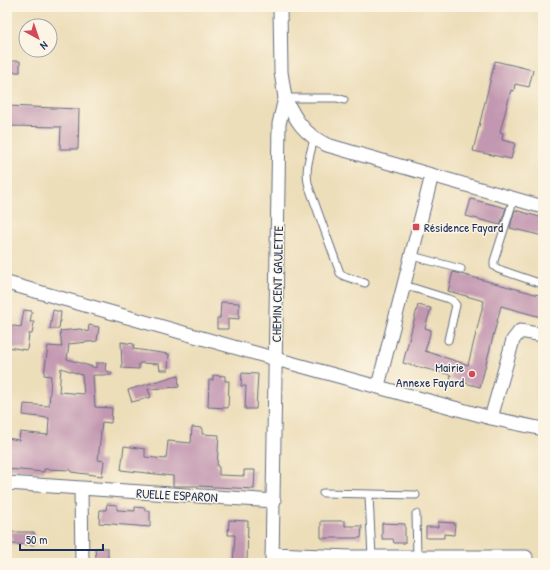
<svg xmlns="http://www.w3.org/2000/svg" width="550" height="570" font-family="'Patrick Hand',sans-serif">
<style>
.building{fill:#c297b1;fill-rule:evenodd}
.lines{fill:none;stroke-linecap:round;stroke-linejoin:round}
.service-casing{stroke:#646c7e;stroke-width:9}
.minor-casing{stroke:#646c7e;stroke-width:15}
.service{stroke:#fff;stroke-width:7}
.minor{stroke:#fff;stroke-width:13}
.poi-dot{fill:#d1495b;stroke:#fcf5e5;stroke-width:1.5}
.labels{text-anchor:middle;stroke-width:3;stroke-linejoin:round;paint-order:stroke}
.poi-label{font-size:13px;fill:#1b2f5e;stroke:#fcf5e5;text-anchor:start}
.street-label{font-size:13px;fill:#1b2f5e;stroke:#fcf5e5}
</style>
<rect width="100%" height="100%" fill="#fcf5e5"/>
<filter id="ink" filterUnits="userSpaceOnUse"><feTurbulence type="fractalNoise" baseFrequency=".025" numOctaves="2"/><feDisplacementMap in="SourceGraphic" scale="8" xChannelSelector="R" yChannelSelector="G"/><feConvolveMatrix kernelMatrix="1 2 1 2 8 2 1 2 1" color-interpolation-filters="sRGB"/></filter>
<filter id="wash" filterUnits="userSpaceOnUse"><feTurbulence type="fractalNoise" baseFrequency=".012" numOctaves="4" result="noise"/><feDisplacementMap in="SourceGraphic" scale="16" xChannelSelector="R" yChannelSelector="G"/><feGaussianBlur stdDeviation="0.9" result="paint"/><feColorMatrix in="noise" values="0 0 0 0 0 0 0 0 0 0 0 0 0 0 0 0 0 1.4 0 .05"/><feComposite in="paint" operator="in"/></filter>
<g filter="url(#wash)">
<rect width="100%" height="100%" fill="#eddeba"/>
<g id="blocks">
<path class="building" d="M12 61H20V72H11Z
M495 61 533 70 529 87 515 84 514 91 511 90 500 132 503 133 502 140 515 143 511 159 473 151Z
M7 106 79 109 78 149H60L61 127 7 126Z
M471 199 506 208 500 225 466 216Z
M515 210 543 218V236L510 228Z
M453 272 543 296 541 317 501 306 480 387 450 379 451 375 403 363 418 305 431 308 425 328 431 330 425 351 468 365 484 301 448 291Z
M221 302 239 303V319L228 318V329H217V318H220Z
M24 310 32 311 30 322H34L32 334H29L27 350 7 347V325L21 327Z
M53 310 61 312 59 329H50Z
M89 325 99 327 97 341 69 344 67 359 96 368V363H106L105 370 112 373 111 375H93L95 407 112 408 111 423 102 422 98 460 104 461 102 476 71 472V470L44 469V472L7 469V438L19 440 20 432 48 435 49 418 23 415 24 404 49 406 51 376 44 375 48 346 62 347 60 331 80 329 88 332ZM61 368 82 375 84 394 59 392Z
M121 342 134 344 133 349 169 354 168 370H160L159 364 139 363V369L122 368Z
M242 373 258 374 256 409H245L246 386H241Z
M178 375 179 387 148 389 151 397 132 402 128 390Z
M213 375 225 376V381H229L228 408 208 407 209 380H213Z
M192 427 202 428V434L219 435 217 466 219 467V475L244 476V470H255L254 489 197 486H173V476L121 470 124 446 145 449V457L166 459 168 441 191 443Z
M107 504 117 505V510L135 511V507L145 508V511H150V527L99 523 100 510H106Z
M229 520 248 521 247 563H233L235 535H228Z
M321 521H345V526H362L361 538H321Z
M438 522 455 523 454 535 444 534V538H426V527H438Z
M382 523 405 524V543H394L393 539H382Z
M12 532H34V545L12 544Z
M95 548H108V559H96Z"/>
</g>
</g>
<g filter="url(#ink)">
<use href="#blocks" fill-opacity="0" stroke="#646c7e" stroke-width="1"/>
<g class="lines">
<defs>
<path id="service" d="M285 98H337L344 100
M314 139C310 155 304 171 309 187L340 273 344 276 365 283
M514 198 494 261V266L498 269 539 283
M412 256 461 269
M404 285 452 300 456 305 448 340
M323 493 416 495
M369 496 372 557
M416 514 417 557"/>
<path id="minor" d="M285 98C296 121 304 134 327 145L543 207
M7 283 276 359 491 418 543 429
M378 386 432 175
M491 418 513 340 520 331 543 335
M7 483 274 501
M81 489 82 563
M272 554 351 557H526
M272 563 279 124 285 98 281 72 280 7"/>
</defs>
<use href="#service" class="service-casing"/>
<use href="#minor" class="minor-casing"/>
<use href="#service" class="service"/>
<use href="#minor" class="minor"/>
</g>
</g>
<g class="poi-dot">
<rect x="412" y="223" width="8" height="8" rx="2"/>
<circle cx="472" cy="374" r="4"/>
</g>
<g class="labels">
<g class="poi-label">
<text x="424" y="232">Résidence Fayard</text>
<text x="464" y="372" text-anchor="end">Mairie<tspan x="464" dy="15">Annexe Fayard</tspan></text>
</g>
<g class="street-label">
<text transform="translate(277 284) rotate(-89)" y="5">CHEMIN CENT GAULETTE</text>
<text transform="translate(177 495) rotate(3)" y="5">RUELLE ESPARON</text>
</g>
</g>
<rect width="550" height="570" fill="none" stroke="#fcf5e5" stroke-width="24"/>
<g transform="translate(38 38) rotate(140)"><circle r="19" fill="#fcf5e5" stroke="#a2a6af"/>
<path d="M0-3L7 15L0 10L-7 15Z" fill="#d1495b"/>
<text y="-6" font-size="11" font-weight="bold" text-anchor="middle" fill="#1b2f5e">N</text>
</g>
<path d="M20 544v6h83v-6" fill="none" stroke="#1b2f5e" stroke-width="2"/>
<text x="26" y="544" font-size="12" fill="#1b2f5e" stroke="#fcf5e5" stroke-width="3" paint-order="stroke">50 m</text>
</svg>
